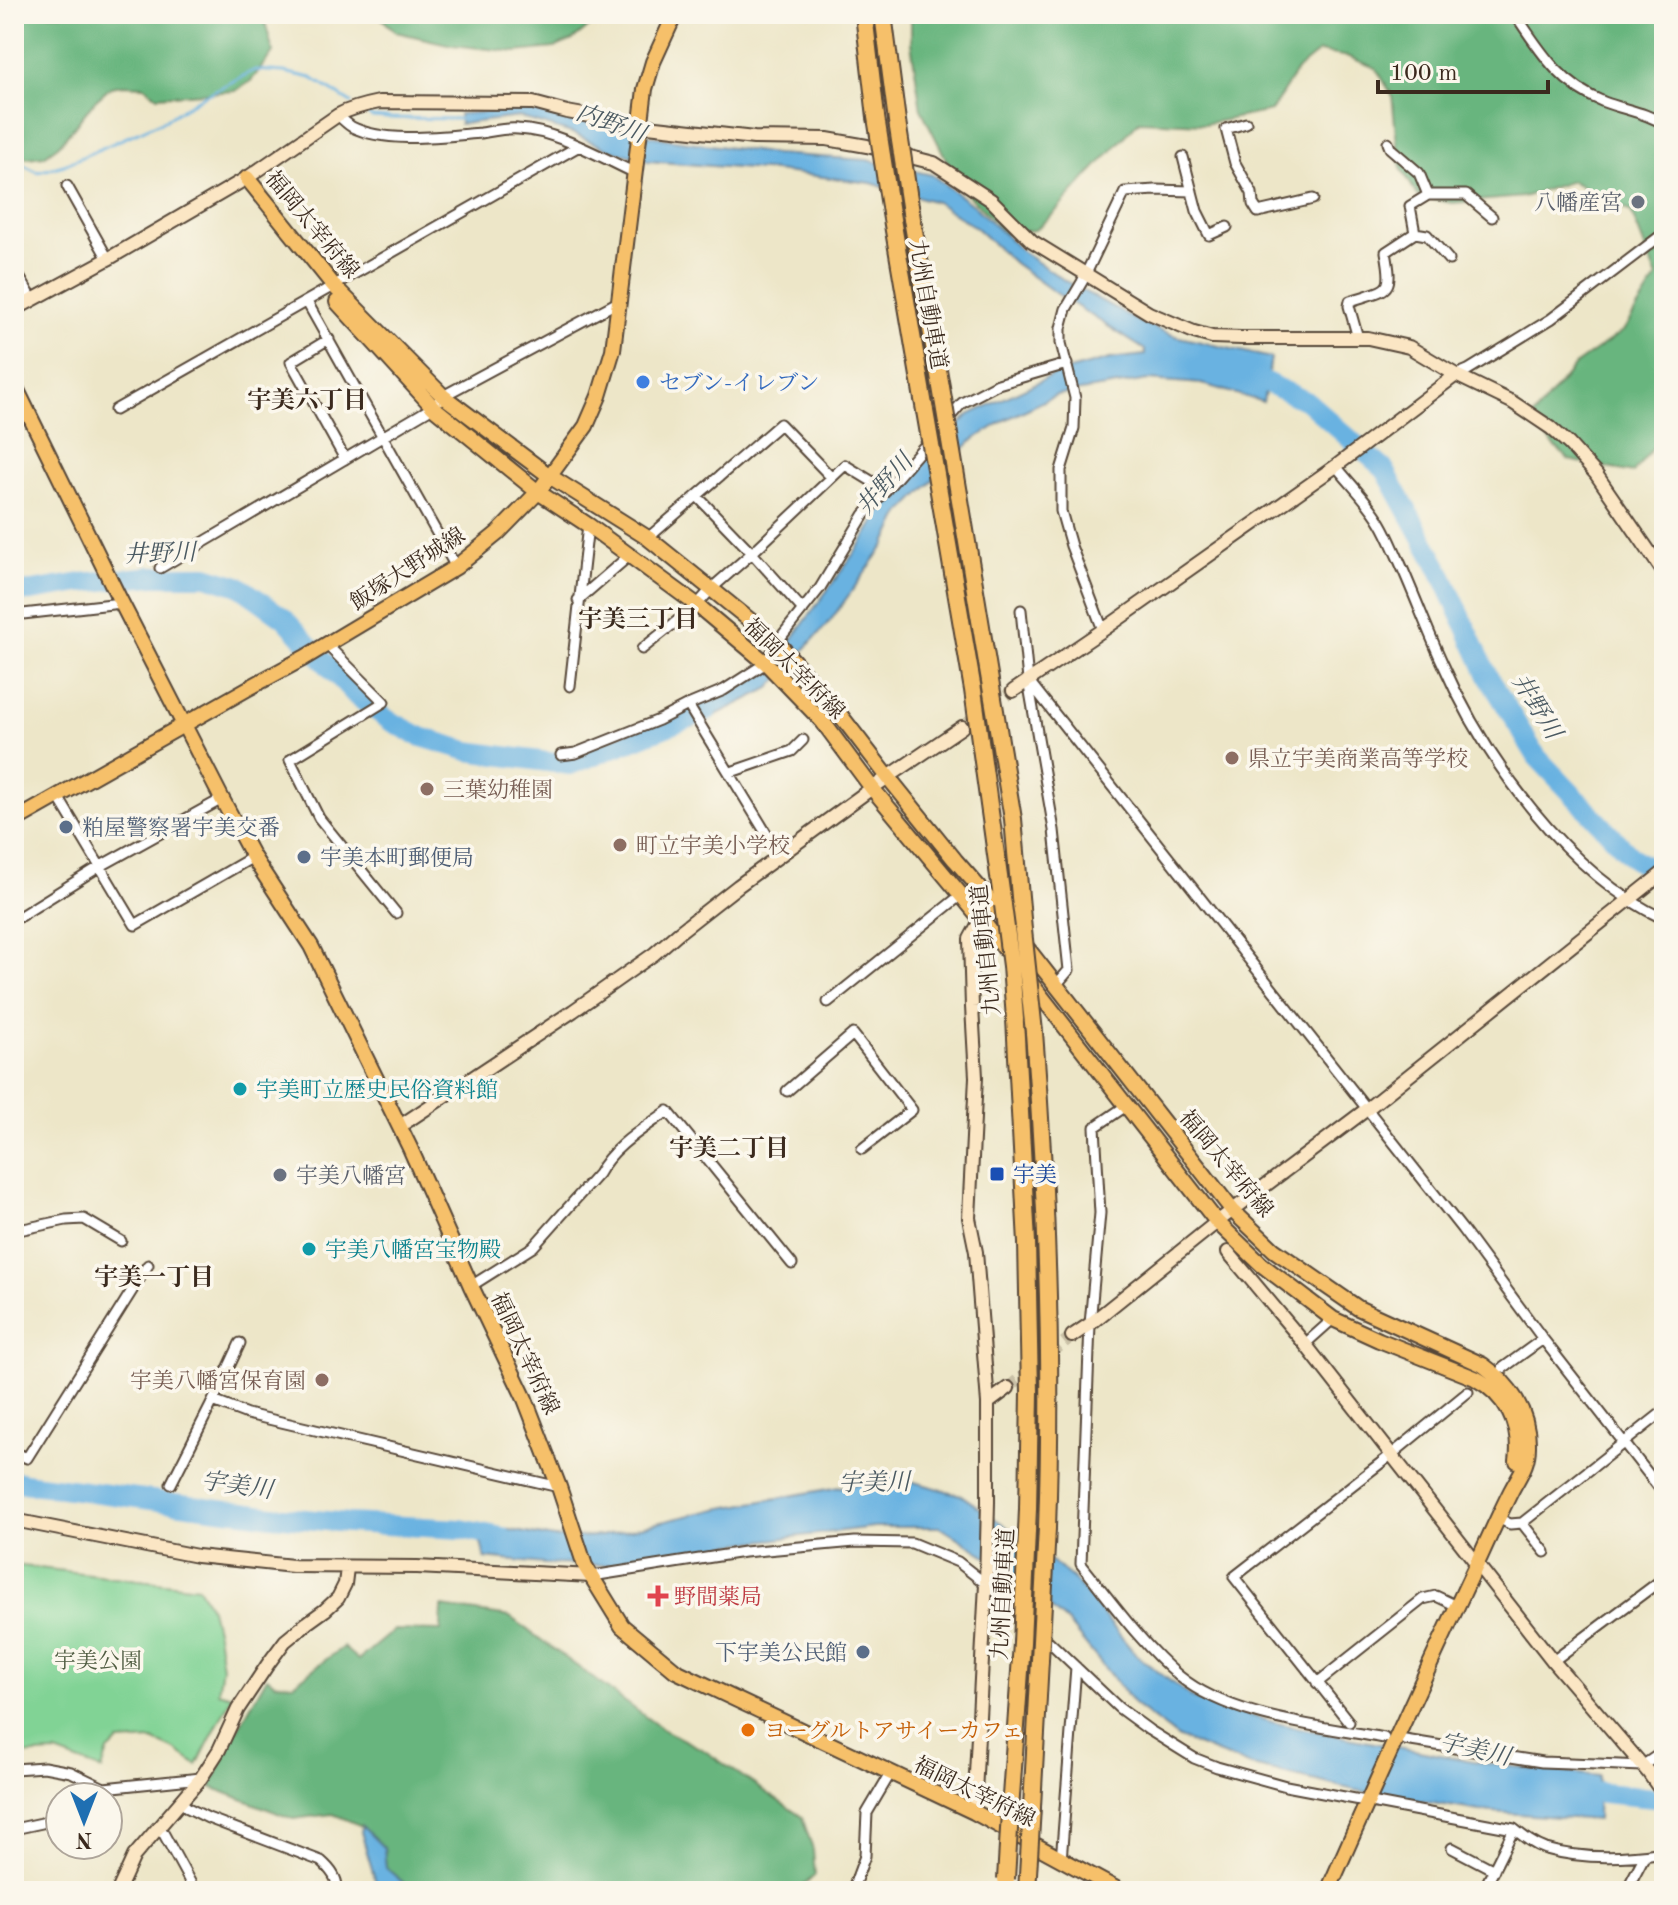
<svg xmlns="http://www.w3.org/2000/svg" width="1678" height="1905" font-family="'Old Standard TT','Noto Serif JP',serif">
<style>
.green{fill:#81d395;stroke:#5e7e5a;stroke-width:2}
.forest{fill:#68b57e;stroke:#52704e;stroke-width:2}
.water{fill:#69b2e1;stroke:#526e80;stroke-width:2}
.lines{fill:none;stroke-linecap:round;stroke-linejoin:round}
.stream{stroke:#69b2e1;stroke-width:3}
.river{stroke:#69b2e1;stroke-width:20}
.secondary-tunnel{stroke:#c9c0a6;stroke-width:12;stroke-dasharray:12 6;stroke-linecap:butt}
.street-casing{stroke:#564638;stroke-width:13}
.secondary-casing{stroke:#564638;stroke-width:16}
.primary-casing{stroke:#564638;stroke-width:18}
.highway-casing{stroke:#564638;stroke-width:20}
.street{stroke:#fff;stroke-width:9}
.secondary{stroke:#fbe6c4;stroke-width:12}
.primary{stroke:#f6c06b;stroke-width:14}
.highway{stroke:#f6c06b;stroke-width:16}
.highway-bridge-casing{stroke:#564638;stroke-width:20;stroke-linecap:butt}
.highway-bridge{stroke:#f6c06b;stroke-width:16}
.worship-dot{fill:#6b7280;stroke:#fbf7ec;stroke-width:3}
.shop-dot{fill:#3f7fe0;stroke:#fbf7ec;stroke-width:3}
.education-dot{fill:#8d6e63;stroke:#fbf7ec;stroke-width:3}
.service-dot{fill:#5c6f8a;stroke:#fbf7ec;stroke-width:3}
.culture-dot{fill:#0f9aa8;stroke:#fbf7ec;stroke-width:3}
.transit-dot{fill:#1a4fb4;stroke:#fbf7ec;stroke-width:3}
.health-dot{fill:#e0444e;stroke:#fbf7ec;stroke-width:3}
.food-dot{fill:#e8710a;stroke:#fbf7ec;stroke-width:3}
.labels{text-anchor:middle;stroke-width:7;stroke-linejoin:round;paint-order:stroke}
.worship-label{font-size:22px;fill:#5b616d;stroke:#fbf7ec;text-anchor:end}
.street-label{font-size:22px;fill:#3b2a1e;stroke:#fbf7ec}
.shop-label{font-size:22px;fill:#366cbe;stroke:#fbf7ec;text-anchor:start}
.education-label{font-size:22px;fill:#785e54;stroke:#fbf7ec;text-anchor:start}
.service-label{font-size:22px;fill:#4e5e75;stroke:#fbf7ec;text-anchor:start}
.culture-label{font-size:22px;fill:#0d838f;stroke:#fbf7ec;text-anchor:start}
.transit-label{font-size:22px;fill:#164399;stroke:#fbf7ec;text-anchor:start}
.health-label{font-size:22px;fill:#be3a42;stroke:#fbf7ec;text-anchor:start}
.park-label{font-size:22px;fill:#505d42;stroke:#fbf7ec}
.food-label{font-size:22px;fill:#c56008;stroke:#fbf7ec;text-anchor:start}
.water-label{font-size:24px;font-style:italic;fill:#4b5a62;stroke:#fbf7ec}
.neighbourhood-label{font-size:24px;font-weight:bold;fill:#3b2a1e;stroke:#fbf7ec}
</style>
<rect width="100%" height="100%" fill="#fbf7ec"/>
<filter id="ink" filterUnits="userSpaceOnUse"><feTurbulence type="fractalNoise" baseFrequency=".0125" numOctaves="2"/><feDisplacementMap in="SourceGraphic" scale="16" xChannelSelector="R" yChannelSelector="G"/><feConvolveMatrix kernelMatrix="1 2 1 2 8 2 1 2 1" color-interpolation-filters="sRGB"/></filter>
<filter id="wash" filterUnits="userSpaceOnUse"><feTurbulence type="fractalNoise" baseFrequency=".006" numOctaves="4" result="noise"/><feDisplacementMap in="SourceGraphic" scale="32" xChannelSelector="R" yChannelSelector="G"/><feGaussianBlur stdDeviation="1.8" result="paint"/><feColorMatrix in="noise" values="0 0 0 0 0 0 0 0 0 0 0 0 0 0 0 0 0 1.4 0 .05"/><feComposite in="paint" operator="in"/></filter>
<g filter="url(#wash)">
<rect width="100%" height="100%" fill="#ede6c8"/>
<path class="green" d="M14 1565 198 1587 211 1609 217 1634 222 1667 218 1692 232 1696 197 1765 175 1750 153 1740 119 1742 108 1751 102 1770 56 1753 14 1755Z"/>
<path class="forest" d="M14 14H263L273 52 251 81 235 91 157 96 144 86 122 85 111 87 95 101 59 145 44 156 27 158 14 152Z
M377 14H605L573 40 554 48 516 52 452 45 396 32Z
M911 14H1664V434L1633 473 1569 460 1529 422 1576 364 1623 331 1657 278 1631 212 1572 181 1524 197 1452 203 1418 196 1401 168 1397 143 1392 95 1376 68 1349 57 1319 52 1297 70 1271 111 1204 124 1139 121 1054 213 1035 230 1006 233 960 187 921 109 911 43Z
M442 1607 510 1617 662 1729 702 1749 802 1817 813 1850 815 1875 798 1891H413L386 1868 384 1848 362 1826 333 1814 293 1819 211 1787 232 1739 267 1677 275 1683 293 1684 343 1647 358 1660 394 1630 441 1631Z"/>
<path class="water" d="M526 109 667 139 775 154 867 160 932 175 974 206 1024 253 1067 282 1136 320 1175 336 1271 358 1263 402 1203 384 1148 380 1056 395 1005 420 973 440 901 513 885 545 830 621 770 688 692 727 678 715 740 687 759 674 793 638 862 542 893 492 969 415 1055 374 1110 359 1145 355V350L1050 289 1014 263 975 227 936 202 871 183 775 171 648 161 605 148 575 134 519 117 460 124 459 114Z
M896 1477 961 1495 1007 1527 1074 1579 1136 1655 1194 1699 1276 1723 1358 1740 1490 1764 1598 1776 1597 1820 1480 1811 1355 1790 1248 1765 1179 1738 1135 1705 1068 1623 1002 1566 940 1527H874L727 1545 614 1565 543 1564 485 1558 476 1524 554 1538 601 1536 717 1509Z
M362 1826 384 1848 386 1868 413 1891H374L377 1886 361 1832Z"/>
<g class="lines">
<path class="stream" d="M361 109 372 117 389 118 463 119
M14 160 38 172 64 165 165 120 198 99 255 70 284 72 312 78 351 103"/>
<path class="river" d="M1242 373 1251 375 1308 402 1385 470 1440 570 1489 678 1537 757 1634 859 1664 878
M14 592 32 591 81 583 153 576H206L239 586 284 618 357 697 390 721 421 737 468 751 570 765 707 711
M14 1480 24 1483 272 1516 348 1523 461 1529 502 1537
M1573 1790 1664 1799"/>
</g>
</g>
<g filter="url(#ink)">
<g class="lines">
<path class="secondary-tunnel" d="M962 727 1013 691
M1008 1388 1072 1336"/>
<defs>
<path id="street" d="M1515 14C1540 51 1560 85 1604 102 1625 110 1645 112 1664 124
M338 115C342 119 347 124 352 127 386 144 444 136 481 133 493 131 506 128 518 129 554 130 601 157 633 172
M1246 123 1226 129 1235 163 1252 193 1253 204 1258 212 1313 199
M1183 157 1197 211 1209 235 1227 227
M67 186 108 259
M1428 195H1466L1492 217
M1415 233 1427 235 1449 260
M14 268 33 300
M307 302 456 567
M1358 338 1349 306 1350 301C1388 288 1394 295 1386 252L1415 233 1410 206 1428 195 1419 173 1390 148 1388 143
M329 339 291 362 345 459
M1456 375 1468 370 1551 319 1659 237 1664 239
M115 410 579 146
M1336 466C1350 484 1369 502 1381 523 1387 533 1392 545 1397 556 1413 591 1426 627 1442 662 1484 758 1567 874 1664 919
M697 496 752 553 803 610
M648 538 780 424 831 477
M160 568 433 407 443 396 618 302
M578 600 630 555
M1021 610 1028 680 1054 830 1069 970 1056 985
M14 615 121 603
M1103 630 1071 546 1061 511V470L1074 428 1075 398 1061 343V328L1066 309 1082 282 1125 192 1155 190 1192 191
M327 645 384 702 290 760 319 818 396 913
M642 649 697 605 712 588 752 553 845 465 886 490
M1028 680 1462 1229 1543 1339 1664 1494
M570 686 588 525
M688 705 780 856
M561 755 576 753 659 720 688 705 724 690 766 663 777 642 820 588 864 515 962 403 998 384 1067 364
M731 772 792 751 803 740
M57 795 135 925 253 857
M14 920 99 867 222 799
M828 1002 961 895
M787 1091 853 1034 912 1110 862 1149
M1126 1106 1095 1127 1100 1213 1090 1324 1081 1564C1111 1601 1142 1645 1179 1676 1230 1718 1320 1726 1384 1738
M14 1231 66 1220 84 1219 121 1241
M471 1286 533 1247 598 1174C613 1146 643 1129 668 1111L792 1264
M240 1343 213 1401 247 1414 559 1487
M1305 1344 1333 1319
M1503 1368 1543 1339
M14 1452 27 1458 148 1265
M171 1484 213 1401
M1498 1518 1510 1524 1522 1523 1664 1411
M1522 1523 1545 1552
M592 1576 744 1552 855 1542 912 1543 958 1562 1000 1595 1119 1708 1149 1730 1194 1758 1217 1767 1286 1786 1514 1829C1524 1837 1534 1845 1546 1849 1584 1860 1626 1858 1664 1852
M1553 1661 1664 1578
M1317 1683 1423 1599 1436 1596 1457 1606
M1349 1722 1234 1577 1391 1455 1468 1392
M1405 1740 1542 1762 1597 1764 1642 1766 1664 1751
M14 1769 44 1767 71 1772 104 1788
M91 1797 104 1788 201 1778
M182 1803 188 1808 208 1818 321 1861C329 1868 342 1882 334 1891
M160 1827 195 1891
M14 1829 42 1823 60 1815
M1452 1848 1494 1870
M1061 1861 1076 1667
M852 1891 865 1856 867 1813 890 1774
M1483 1891 1514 1829
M1626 1891 1645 1855"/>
<path id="secondary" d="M14 310 108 259 247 178 338 115C351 108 364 105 379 102L533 103 567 112 639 125 754 138 827 139 867 146 934 163 991 200 1032 241 1149 313 1194 332 1212 337 1241 338H1368L1409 347 1456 375 1512 402 1551 428 1569 444 1596 474 1664 573
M1013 691 1103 630 1336 466 1456 375
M400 1126 573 1011 654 954 678 933 738 886 872 788 962 727
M1228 1252 1305 1344 1553 1661 1648 1772 1664 1795
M1072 1336 1090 1324 1217 1222 1367 1109 1664 872
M988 1403 1008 1388
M14 1520 197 1556 293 1566 417 1567 592 1576
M974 1812 986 1584 988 1502V1403L976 1252 969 1218 976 1077 972 1007 970 939 981 919
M118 1891 134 1856 201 1778 219 1750 238 1709 268 1664 285 1641 307 1623 325 1610 338 1598 345 1584 347 1568"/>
<path id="primary" d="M247 178 334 286 443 396 551 477 648 538 777 642 838 712 888 777 955 860 984 893 1233 1211 1274 1250 1358 1308 1483 1365C1510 1384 1529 1412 1528 1446 1528 1466 1519 1475 1511 1491 1500 1513 1490 1535 1480 1557 1428 1668 1377 1779 1328 1891
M337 302 433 407 538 492 588 525 697 605 766 663 823 722 872 788 981 919 1012 958
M14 384 119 598 222 799 253 857 311 946 410 1148 471 1286 525 1399 559 1487 585 1566 622 1626 676 1671 974 1812 1120 1891
M14 821 247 689 304 658 456 567 498 533 538 492 586 426 599 396 613 350 645 89 653 62 675 14
M1027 978 1217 1222 1262 1265 1333 1319 1379 1340 1475 1378C1506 1395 1522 1425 1517 1461"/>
<path id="highway" d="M864 14 876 117
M883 14 897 121
M891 213 925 411
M912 219 941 387
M959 494 1013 819 1023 930
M943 515 973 690 1003 905
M1015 1019 1027 1243 1030 1392 1028 1509
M1034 1032C1047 1197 1053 1362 1047 1528
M1011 1796 1022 1643
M1032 1807 1040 1660"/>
</defs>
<use href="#street" class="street-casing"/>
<use href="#secondary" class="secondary-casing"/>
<use href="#primary" class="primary-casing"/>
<use href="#highway" class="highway-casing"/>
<use href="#street" class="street"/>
<use href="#secondary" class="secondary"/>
<use href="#primary" class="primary"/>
<use href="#highway" class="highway"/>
<defs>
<path id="highway-bridge" d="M876 117 891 213
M897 121 912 219
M941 387 959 494
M925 411 943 515
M1003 905 1011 966 1015 1019
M1023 930 1034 1032
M1022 1643 1028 1509
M1040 1660 1047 1528
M1006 1879 1011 1796
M1027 1891 1032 1807"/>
</defs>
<use href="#highway-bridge" class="highway-bridge-casing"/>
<use href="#highway-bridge" class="highway-bridge"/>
</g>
</g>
<g class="worship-dot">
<circle cx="1638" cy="202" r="8"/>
<circle cx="280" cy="1175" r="8"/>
</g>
<circle class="shop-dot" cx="643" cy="382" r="8"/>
<g class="education-dot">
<circle cx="1232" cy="758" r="8"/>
<circle cx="427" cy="789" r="8"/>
<circle cx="620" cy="845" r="8"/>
<circle cx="322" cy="1380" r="8"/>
</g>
<g class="service-dot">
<circle cx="66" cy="827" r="8"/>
<circle cx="304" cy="857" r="8"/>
<circle cx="863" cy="1652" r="8"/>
</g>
<g class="culture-dot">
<circle cx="240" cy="1089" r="8"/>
<circle cx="309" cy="1249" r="8"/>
</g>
<rect class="transit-dot" x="989" y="1166" width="16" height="16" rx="4"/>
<path class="health-dot" d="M654 1584h8v8h8v8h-8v8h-8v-8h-8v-8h8z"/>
<circle class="food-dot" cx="748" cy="1730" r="8"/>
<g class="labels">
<g class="worship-label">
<text x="1622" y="210">八幡産宮</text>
<text x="296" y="1183" text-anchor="start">宇美八幡宮</text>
</g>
<g class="street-label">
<text transform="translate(313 224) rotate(50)" y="8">福岡太宰府線</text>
<text transform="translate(929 304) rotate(80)" y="8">九州自動車道</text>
<text transform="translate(407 568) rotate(-33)" y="8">飯塚大野城線</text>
<text transform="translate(795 668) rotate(45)" y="8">福岡太宰府線</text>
<text transform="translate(985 950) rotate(-96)" y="8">九州自動車道</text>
<text transform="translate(1227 1163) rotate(50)" y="8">福岡太宰府線</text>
<text transform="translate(526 1353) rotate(65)" y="8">福岡太宰府線</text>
<text transform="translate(1002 1594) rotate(-87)" y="8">九州自動車道</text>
<text transform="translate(975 1791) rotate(26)" y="8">福岡太宰府線</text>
</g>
<g class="shop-label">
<text x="659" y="390">セブン-イレブン</text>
</g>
<g class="education-label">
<text x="1248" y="766">県立宇美商業高等学校</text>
<text x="443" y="797">三葉幼稚園</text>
<text x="636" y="853">町立宇美小学校</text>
<text x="306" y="1388" text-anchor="end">宇美八幡宮保育園</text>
</g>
<g class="service-label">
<text x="82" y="835">粕屋警察署宇美交番</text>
<text x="320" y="865">宇美本町郵便局</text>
<text x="847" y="1660" text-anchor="end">下宇美公民館</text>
</g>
<g class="culture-label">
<text x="256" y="1097">宇美町立歴史民俗資料館</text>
<text x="325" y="1257">宇美八幡宮宝物殿</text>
</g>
<g class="transit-label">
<text x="1013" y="1182">宇美</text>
</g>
<g class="health-label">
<text x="674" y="1604">野間薬局</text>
</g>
<g class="park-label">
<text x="98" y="1668">宇美公園</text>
</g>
<g class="food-label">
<text x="764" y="1738">ヨーグルトアサイーカフェ</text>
</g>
<g class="water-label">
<text transform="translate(611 123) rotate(20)" y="8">内野川</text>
<text transform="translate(884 484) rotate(-49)" y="8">井野川</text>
<text transform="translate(160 553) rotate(-2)" y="8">井野川</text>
<text transform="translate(1537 706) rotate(58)" y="8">井野川</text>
<text transform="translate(874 1482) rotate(-1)" y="8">宇美川</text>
<text transform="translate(237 1485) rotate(8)" y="8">宇美川</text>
<text transform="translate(1475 1749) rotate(13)" y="8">宇美川</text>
</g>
<g class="neighbourhood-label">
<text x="307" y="408">宇美六丁目</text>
<text x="638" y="627">宇美三丁目</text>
<text x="729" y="1156">宇美二丁目</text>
<text x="154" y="1285">宇美一丁目</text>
</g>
</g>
<rect width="1678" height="1905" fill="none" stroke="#fbf7ec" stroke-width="48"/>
<g transform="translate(84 1821) rotate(180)"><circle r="38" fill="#fbf7ec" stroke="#aea59a" stroke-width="2"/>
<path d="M0-6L14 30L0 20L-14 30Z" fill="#1f6fb2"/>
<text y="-12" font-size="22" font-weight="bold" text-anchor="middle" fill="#3b2a1e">N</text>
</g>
<path d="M1378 80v12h170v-12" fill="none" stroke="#3b2a1e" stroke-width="4"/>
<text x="1390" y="80" font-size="24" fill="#3b2a1e" stroke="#fbf7ec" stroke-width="6" paint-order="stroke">100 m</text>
</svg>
